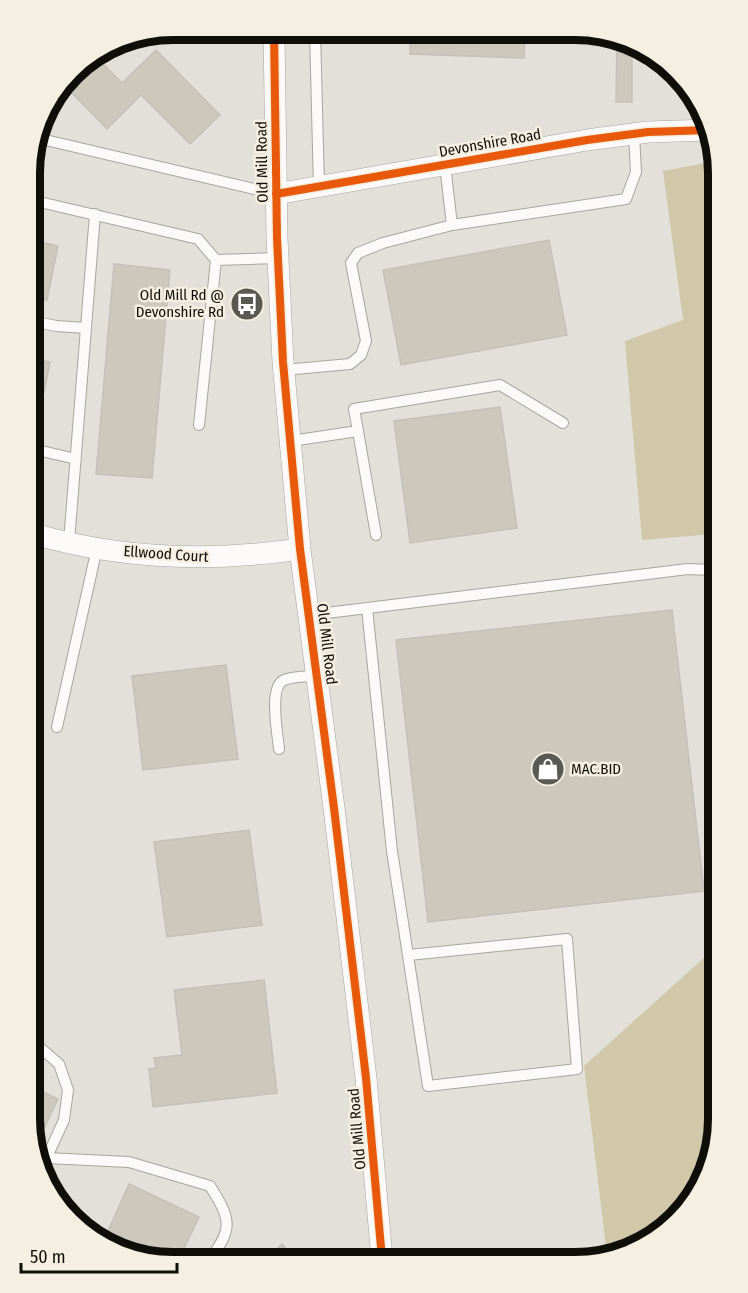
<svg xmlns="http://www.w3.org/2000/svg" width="748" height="1293" font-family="'Fira Sans Condensed',sans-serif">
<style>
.forest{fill:#d1c7a9}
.building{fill:#ccc8bc;stroke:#c3c1ba;stroke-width:1.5}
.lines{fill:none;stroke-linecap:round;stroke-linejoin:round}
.service-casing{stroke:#a7a59f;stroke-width:12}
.minor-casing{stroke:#a7a59f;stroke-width:22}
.service{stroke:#fbfaf9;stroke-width:10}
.minor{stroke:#fbfaf9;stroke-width:21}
.cycleway-casing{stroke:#f4efe0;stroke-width:11}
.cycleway{stroke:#e8590c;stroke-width:8}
.labels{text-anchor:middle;stroke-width:5;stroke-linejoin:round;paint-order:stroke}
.street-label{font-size:15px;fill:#0f0e09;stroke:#f4efe0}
.poi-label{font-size:15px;fill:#0f0e09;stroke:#f4efe0;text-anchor:end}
.rim{fill:none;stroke:#0f0e09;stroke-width:8}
</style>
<rect width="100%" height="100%" fill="#e2e0d8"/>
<path class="forest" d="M711 162 713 534 642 540 625 341 683 320 663 171Z
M716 947 718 1129 688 1206 621 1255H607L584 1066Z"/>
<path class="building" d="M410 31 525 32 524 58 410 54Z
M617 40 632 48V102H616Z
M156 50 220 115 190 144 141 95 107 129 64 85 79 66 95 56 122 83Z
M32 240 58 246 47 300 32 297Z
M549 240 567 335 401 365 383 270Z
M114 264 170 270 152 478 96 474Z
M33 359 50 362 39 417 33 416Z
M500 407 517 528 410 543 394 421Z
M672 610 704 891 428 922 396 640Z
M226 665 238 759 143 770 132 676Z
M249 830 262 925 167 937 154 842Z
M264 980 277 1093 153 1107 149 1069 156 1068 154 1058 182 1055 174 990Z
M37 1089 58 1099 38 1141Z
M129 1184 199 1217 178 1261 155 1262 104 1240Z
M282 1244 297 1260H265Z"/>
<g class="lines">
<defs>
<path id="service" d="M315 31 319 188
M37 138 276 194
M445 165 452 225 626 199 636 172 634 134
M31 200 198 239 216 260 278 258
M32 321 56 326 86 328
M284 370 350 364 361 355 366 341 351 263 358 253 383 243 452 225
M199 425 216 260
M358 431 376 535
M291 441 358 431 354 409 500 385 563 423
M33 449 76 459
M69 542 95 214
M367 608 392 851 428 1086 577 1069 567 939 409 955
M310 615 688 569 714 570
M57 727 97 548
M279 749C278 735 268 687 284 680 293 676 307 677 317 675
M37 1045 59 1064 68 1090 64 1120 41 1170
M46 1158 129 1162 210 1186C231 1219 234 1229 208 1261"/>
<path id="minor" d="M274 31 277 238 283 362 300 549 334 808 366 1078 382 1259
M276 194 587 140 648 132 710 130
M34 534C120 559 211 562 300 549"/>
</defs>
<use href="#service" class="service-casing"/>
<use href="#minor" class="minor-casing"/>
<use href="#service" class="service"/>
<use href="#minor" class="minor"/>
<defs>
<path id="cycleway" d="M274 31 277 238 283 362 300 549 334 808 366 1078 382 1259
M276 194 587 140 648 132 710 130"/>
</defs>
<use href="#cycleway" class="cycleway-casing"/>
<use href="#cycleway" class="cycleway"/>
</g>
<defs>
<symbol id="bus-disc" viewBox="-11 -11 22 22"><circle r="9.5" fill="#595851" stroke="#f4efe0"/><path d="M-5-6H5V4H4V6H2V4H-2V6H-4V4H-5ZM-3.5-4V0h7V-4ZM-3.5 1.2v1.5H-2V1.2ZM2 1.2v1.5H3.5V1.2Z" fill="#fff"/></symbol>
<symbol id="shop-disc" viewBox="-11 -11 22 22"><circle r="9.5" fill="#595851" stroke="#f4efe0"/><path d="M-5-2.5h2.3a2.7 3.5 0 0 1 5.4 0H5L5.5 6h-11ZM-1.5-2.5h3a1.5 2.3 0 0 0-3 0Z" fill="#fff"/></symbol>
</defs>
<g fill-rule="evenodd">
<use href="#bus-disc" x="228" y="285" width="38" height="38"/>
<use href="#shop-disc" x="529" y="750" width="38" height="38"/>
</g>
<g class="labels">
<g class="street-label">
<text transform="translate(490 143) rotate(-10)" y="5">Devonshire Road</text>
<text transform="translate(262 162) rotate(-91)" y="5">Old Mill Road</text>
<text transform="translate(166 554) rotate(4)" y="5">Ellwood Court</text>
<text transform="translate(327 644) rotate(83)" y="5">Old Mill Road</text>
<text transform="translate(357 1129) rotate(-95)" y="5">Old Mill Road</text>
</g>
<g class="poi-label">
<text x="224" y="300">Old Mill Rd @<tspan x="224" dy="17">Devonshire Rd</tspan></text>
<text x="571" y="774" text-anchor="start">MAC.BID</text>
</g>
</g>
<path d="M0 0H748V1293H0ZM173 40H575A133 133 0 0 1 708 173V1119A133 133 0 0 1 575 1252H173A133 133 0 0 1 40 1119V173A133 133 0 0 1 173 40Z" fill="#f4efe0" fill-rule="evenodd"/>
<path class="rim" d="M173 40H575A133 133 0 0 1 708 173V1119A133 133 0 0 1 575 1252H173A133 133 0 0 1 40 1119V173A133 133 0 0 1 173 40Z"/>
<path d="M21 1263v9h156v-9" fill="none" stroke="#0f0e09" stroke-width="3"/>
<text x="30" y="1263" font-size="18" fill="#0f0e09" stroke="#f4efe0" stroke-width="4.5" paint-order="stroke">50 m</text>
</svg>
